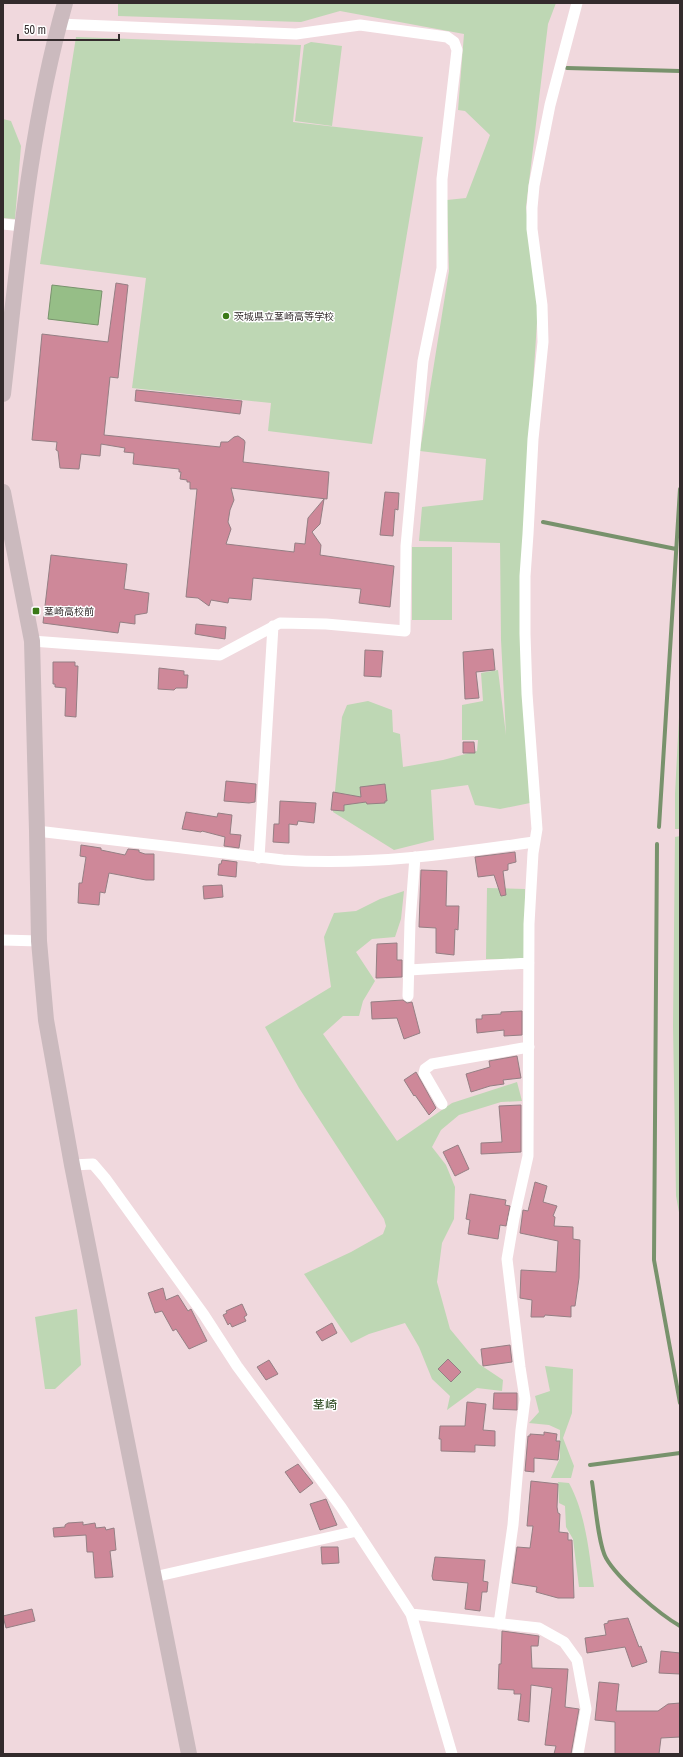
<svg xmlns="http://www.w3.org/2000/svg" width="683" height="1757" font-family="'Archivo Narrow','Noto Sans JP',sans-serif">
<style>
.green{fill:#bed7b4}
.water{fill:#96be87;stroke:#78926c}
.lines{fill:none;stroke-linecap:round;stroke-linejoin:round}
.stream{stroke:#78926c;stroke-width:4}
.building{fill:#ce8899;stroke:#957f84}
.street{stroke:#fff;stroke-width:11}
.secondary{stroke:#cbbabe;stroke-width:16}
.poi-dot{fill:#3a7917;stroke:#fff;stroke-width:1.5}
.labels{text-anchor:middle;stroke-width:3;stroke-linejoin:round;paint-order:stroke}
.poi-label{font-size:10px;fill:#332b2c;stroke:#fff;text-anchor:start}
.quarter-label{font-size:12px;fill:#153406;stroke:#fff}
</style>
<rect width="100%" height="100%" fill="#f0d8dd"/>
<path class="green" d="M118 3H556L548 24 526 207 538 306 521 572 530 803 500 809 475 805 468 785 431 790 434 840 394 850 333 812 342 717 347 705 368 701 392 710 393 732 400 734 403 767 443 760 477 751 478 740H462V705L483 701 481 673 498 670 506 735 501 640 500 543 419 541 422 507 483 500 486 459 420 451 449 271 447 200 466 198 490 135 465 111 458 110 464 34 340 11 301 22 118 16Z
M76 37 301 45 293 122 423 137 372 444 268 431 271 403 132 388 146 278 40 264Z
M311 42 342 46 332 126 295 121 304 45Z
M3 119 11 121 21 146 15 219 3 218Z
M412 547H452V620H412Z
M680 698V829H675V794Z
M680 836V1218L676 1196 673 1026 675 837Z
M487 888 525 889V960L486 959Z
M404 891 401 919 395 937 372 939 356 952 375 981 363 1001 359 1016H343L323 1034 397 1141 452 1103 517 1082 522 1101 501 1102 459 1115 441 1130 432 1147 446 1165 455 1187 454 1219 442 1243 437 1282 450 1329 479 1364 503 1380 502 1391 477 1388 447 1410 450 1396 432 1379 419 1347 405 1323 369 1334 351 1343 304 1274 351 1252 383 1234 386 1226 384 1219 299 1088 265 1027 331 987 324 937 334 913 356 911 380 899Z
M77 1309 81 1365 55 1389H45L35 1317Z
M545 1366 573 1369 572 1413 563 1438 574 1466 571 1478H551L560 1458V1430L549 1425 529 1423 539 1412 535 1396 550 1391Z
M558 1482 569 1483C586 1514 589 1553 594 1587H579L573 1539 566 1527 565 1506 559 1503Z"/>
<path class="water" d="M52 285 102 291 98 325 48 319Z"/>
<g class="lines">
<path class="stream" d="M567 68 680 71
M543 522 676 549
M659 827 680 489
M657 844 654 1260 680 1403
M590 1465 680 1453
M592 1482C595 1500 598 1544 606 1558 618 1579 659 1614 680 1626"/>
</g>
<path class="building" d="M116 283 128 285 118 378 110 377 104 435 220 447 221 442H228L234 437 238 436 244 440 245 442 243 462 329 472 327 499 231 488 234 500 230 510 228 522 231 529 226 544 294 552 295 543 305 544 308 518 324 499 320 524 312 532 321 545 320 555 394 566 390 607 359 603 361 589 253 578 251 600 229 598 228 603 211 600 209 606 198 598 186 597 197 489H190V482H187V480L180 479 181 472H179V469L133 464 134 453 124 452 125 448 101 444 100 456 81 454 79 469 60 468 58 451 56 450 57 442 32 440 42 334 108 342Z
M136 390 242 401 240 414 135 401Z
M385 492 399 493 398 510 395 509 393 536 380 535Z
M51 555 127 564 124 589 149 593 147 613 135 615V624L120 622 118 633 43 623Z
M196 624 226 627 225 639 195 634Z
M493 649 495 670 476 672 479 698 465 699 463 652Z
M365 650 383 651 381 677 364 676Z
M53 662H75V666H78L76 717 65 716 66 688 55 687V684H53Z
M159 668 184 671V675H188L187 688H176L174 690 158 689Z
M463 742H474L475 753H463Z
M226 781 256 784 255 802 249 803 224 801Z
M385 784 387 801H385V803L367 804 366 802 344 805V811L331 810 333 792 361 797 360 787Z
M280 801 316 803 314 823 298 821 297 825 289 824V843L273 842 274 824H279Z
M186 812 217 817 218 813 232 815 230 834 241 835 239 848 224 846 225 837 202 831 201 832 182 829Z
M81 845 101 848V850L125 855 128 849 139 850V852L145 854H154V880H146L109 873 105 893 100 892 99 905 78 903 79 883H82L86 857 80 856Z
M515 852 516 862 508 864V870L503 871 506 895 501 896 494 875 478 877 475 857Z
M222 860 237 862 236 877 218 875 219 864H221Z
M421 870 447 871 446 906H459L458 930 455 929 454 955 436 953V928L419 927Z
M222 885 223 897 204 899 203 886Z
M397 943V960H402V977L376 978 377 944Z
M403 1000 407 1003 412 1002 420 1033 404 1039 397 1018 372 1019 371 1002Z
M522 1011V1035L504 1036V1030L477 1033 476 1019H482V1015L501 1014V1012Z
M517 1056 521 1078 503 1080 504 1084 490 1086 471 1092 466 1074 490 1067 489 1061Z
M416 1072 436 1108 429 1115 415 1095 414 1096 404 1080Z
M521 1105V1152L481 1154V1143L502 1142 499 1106Z
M458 1145 469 1169 455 1176 443 1152Z
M535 1182 547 1186 543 1202 557 1206 553 1216 555 1217 554 1226 573 1227V1239L580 1240 579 1278 575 1306H571V1317L545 1315 544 1317H531L532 1300 520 1298 521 1270 556 1272 558 1241 520 1233 523 1210 528 1211Z
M470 1194 506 1200 505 1205 510 1206 506 1226 500 1225 498 1239 468 1234 470 1220 466 1219Z
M163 1288 166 1300 178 1295 188 1311 191 1309 207 1341 189 1349 176 1329 173 1331 162 1311 155 1313 148 1293Z
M242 1304 247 1315 244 1317 246 1321 232 1327 230 1323 228 1325 223 1315 227 1313 226 1311Z
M332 1323 337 1333 322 1341 316 1332Z
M510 1345 512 1362 483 1366 481 1349Z
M448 1359 461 1372 451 1382 438 1369Z
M269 1360 278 1374 266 1380 257 1367Z
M494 1393H517V1410L493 1409Z
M467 1402 486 1404 483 1430 495 1431V1446L475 1445V1452L441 1451V1439H439L440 1426H465Z
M544 1432 557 1434 556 1441H560L558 1460 534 1458V1472L525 1471 528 1436H530V1434L544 1435Z
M298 1464 313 1483 300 1493 285 1472Z
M531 1481 558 1484 557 1507 558 1513 560 1514 559 1532 568 1533V1540H572L574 1598H558L536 1592 537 1587 512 1583 517 1547 530 1548 533 1526H527Z
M326 1499 337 1525 320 1530 310 1504Z
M83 1522V1525L95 1523 96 1528 105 1527 106 1530 114 1528 116 1550 110 1551 113 1577 95 1578 93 1552H87L86 1535 54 1537 53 1528 65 1527V1525L68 1523Z
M321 1547H338L339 1563 322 1564Z
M435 1557 485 1560 483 1581 488 1582 487 1592H482L480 1611 465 1609 468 1583 433 1580 432 1576Z
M32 1609 35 1621 6 1628 3 1616Z
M628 1618 639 1647 641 1646 647 1662 632 1667 625 1647 587 1653 585 1638 606 1635 604 1624 608 1623V1621Z
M502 1631 539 1636 538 1646H531L532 1668 568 1669 565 1707 579 1709 571 1754H554L556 1746 545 1745 552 1688 531 1685 529 1722 518 1720 521 1694H514V1690L498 1689 499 1664H501Z
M661 1651 680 1653V1674L659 1673Z
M599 1682 619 1684 616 1711H658L668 1704 680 1703V1737L661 1738 659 1754H615V1722L595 1720Z"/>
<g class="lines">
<path class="street" d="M3 224 22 226
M32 641 220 655 280 623 326 624 405 631 406 546 423 361 442 268V179L457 50 454 42 447 37 360 25 296 34 59 24
M37 831 283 860C368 866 451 854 534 842
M259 858 273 626
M3 940 39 941
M409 970 529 963
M408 996 410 922 415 857
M442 1104 424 1073 425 1069 432 1064 529 1047
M72 1165 93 1164 105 1178 204 1315 237 1366 341 1507 404 1603 411 1614 452 1754
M154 1577 357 1531
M411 1614 539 1628 564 1642 577 1660 586 1709 578 1754
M499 1624 513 1525 521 1430 525 1399 520 1367 507 1259 514 1218 528 1156 529 924 533 853 537 829 527 694 525 634V576L528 534 533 439 543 342 542 305 532 229V208L534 186 550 105 577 3"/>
<path class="secondary" d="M3 394C18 263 29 130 65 3
M3 492 32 641 37 831 39 941 46 1020 72 1165 189 1754"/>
</g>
<g class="poi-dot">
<circle cx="226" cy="316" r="4"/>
<rect x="32" y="607" width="8" height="8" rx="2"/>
</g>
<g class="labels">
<g class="poi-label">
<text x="234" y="320">茨城県立茎崎高等学校</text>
<text x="44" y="615">茎崎高校前</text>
</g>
<g class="quarter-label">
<text x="325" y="1409">茎崎</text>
</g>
</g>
<rect width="683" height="1757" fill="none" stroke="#332b2c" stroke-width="8"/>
<path d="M18 34v6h101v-6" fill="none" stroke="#332b2c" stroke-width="2"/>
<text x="24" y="34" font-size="12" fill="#332b2c" stroke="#ffffff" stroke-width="3" paint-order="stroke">50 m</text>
</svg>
